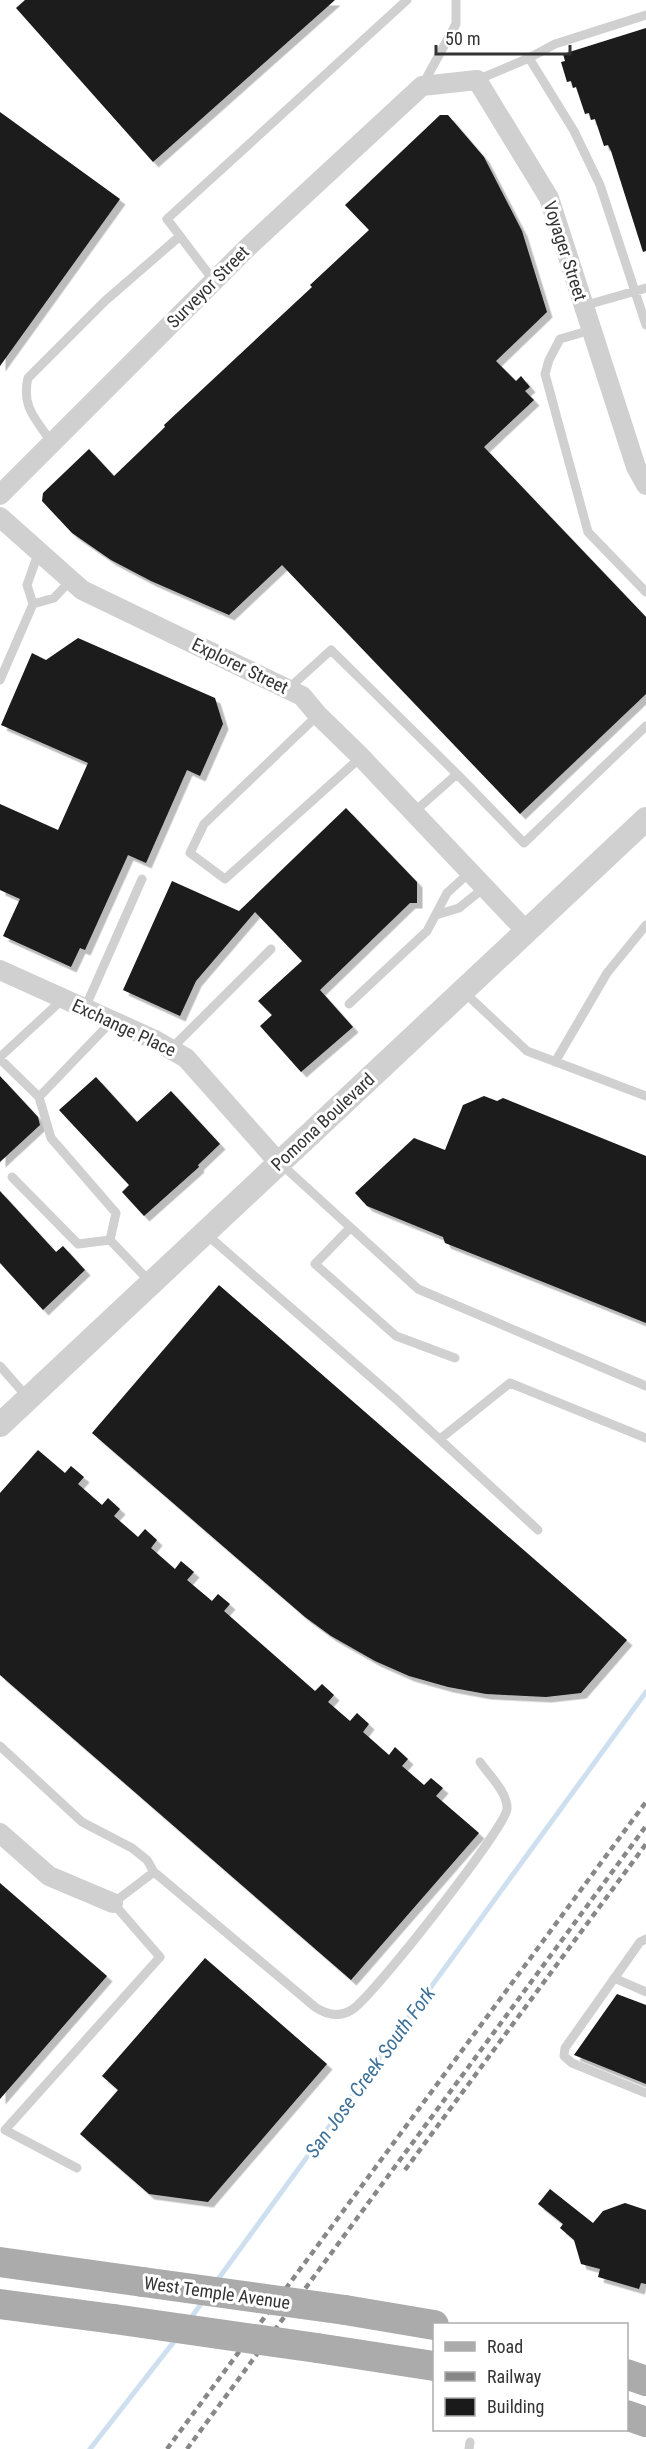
<svg xmlns="http://www.w3.org/2000/svg" width="646" height="2449" font-family="'Roboto Condensed',sans-serif">
<style>
.lines{fill:none;stroke-linecap:round;stroke-linejoin:round}
.stream{stroke:#cee0ef;stroke-width:5}
.building{fill:#1a1a1a;filter:url(#shadow)}
.service{stroke:#d0d0d0;stroke-width:9}
.minor{stroke:#d0d0d0;stroke-width:20}
.tertiary{stroke:#d0d0d0;stroke-width:24}
.primary{stroke:#ababab;stroke-width:30}
.rail{stroke:#888;stroke-width:4.5;stroke-dasharray:6 4.5;stroke-linecap:butt}
.primary-bridge{stroke:#ababab;stroke-width:30}
.labels{text-anchor:middle;stroke-width:6;stroke-linejoin:round;paint-order:stroke}
.street-label{font-size:18px;fill:#333;stroke:#fff}
.water-label{font-size:20px;font-style:italic;fill:#3d7199;stroke:#fff}
</style>
<defs>
<filter id="shadow"><feDropShadow dx="5.5" dy="5.5" stdDeviation="0" flood-color="#0004"/></filter>
</defs>
<rect width="100%" height="100%" fill="#fff"/>
<g class="lines">
<path class="stream" d="M216 2282 646 1692
M190 2319 204 2300
M90 2449 176 2339"/>
</g>
<path class="building" d="M25 0H335L153 162 16 8Z
M646 28V251L643 252 611 151 608 145 604 146 595 119 591 120 589 113 585 114 576 87 573 88 571 81 567 82 561 62 565 61 563 54Z
M0 112 120 199 0 366Z
M440 115H448L484 157 522 231 547 312 496 361 516 381 521 376 530 387 525 391 534 400 484 447 646 617V694L520 814 282 565 229 615 151 581 111 560 72 533 42 501 43 493 89 449 114 476 165 427 164 425 312 287 310 285 369 230 345 205Z
M78 638 215 698 223 724 200 776 187 770 146 863 128 855 85 950 80 948 71 967 3 936 20 899 0 890V804L58 830 88 763 1 725 32 653 46 660Z
M346 808 417 882V903H410L320 990 353 1027 301 1072 260 1026 272 1015 258 1001 302 961 255 912 196 981 180 1016 123 990 172 881 239 911Z
M0 1076 38 1117 40 1125 0 1162Z
M96 1077 137 1122 171 1091 220 1144 198 1165 199 1167 144 1216 122 1192 129 1185 59 1110Z
M484 1096 497 1101 503 1098 646 1156V1323L445 1243 443 1237 367 1206 355 1193 414 1138 445 1150 463 1105Z
M0 1191 56 1252 63 1246 85 1270 43 1310 0 1263Z
M219 1285 627 1640 581 1693 546 1697 486 1694 448 1687 409 1676 375 1661 331 1636 305 1617 92 1433Z
M38 1450 65 1473 71 1466 84 1477 78 1484 102 1505 108 1498 120 1509 114 1516 138 1537 145 1529 157 1540 151 1548 175 1569 181 1561 194 1572 187 1580 212 1601 218 1594 230 1604 224 1611 315 1691 322 1684 334 1695 328 1702 350 1721 357 1713 369 1724 363 1732 389 1755 395 1747 408 1759 402 1766 424 1785 431 1778 443 1788 436 1796 479 1833 351 1980 0 1675V1493Z
M0 1883 107 1976 0 2099Z
M205 1958 327 2064 208 2202 149 2194 80 2134 118 2090 102 2076Z
M617 1994 646 2005V2084L574 2055Z
M550 2189 593 2223 603 2211 625 2203 646 2210V2284L641 2283 639 2289 598 2277 600 2269 581 2264 574 2240 560 2228 563 2224 538 2204Z"/>
<g class="lines">
<path class="service" d="M529 58 555 44 646 15
M477 80 529 58 574 131 600 185 646 325
M422 86 456 24V0
M214 281 167 219 407 0
M583 306 646 288
M591 330 560 339 549 360 545 374 588 532 646 592
M52 443C36 419 21 407 28 378L105 301 180 236
M39 551 27 585 33 604 54 598 71 580
M0 680 33 604
M288 689 331 650 457 774
M318 715 204 824 190 853 225 879 361 757
M414 812 457 774 524 843 646 726
M436 915 459 908 485 887
M464 992 527 1051 646 1096
M349 1004 427 931 447 893 470 872
M85 1008 142 879
M171 1049 271 949
M0 1057 63 999
M0 1059 39 1097 51 1138 116 1213 110 1240 151 1283
M555 1062 607 973 646 925
M39 1097 112 1021
M281 1164 418 1289 646 1386
M12 1177 78 1244 110 1240
M350 1228 315 1264 396 1336 455 1358
M206 1234 396 1399 538 1530
M0 1366 28 1398
M440 1439 510 1383 646 1438
M0 1746 82 1822 132 1848 147 1860 154 1872 113 1903 160 1957 5 2130 77 2168
M154 1872 315 2007C327 2015 340 2018 353 2009 374 1995 505 1828 507 1809 508 1793 489 1775 480 1762
M646 1939 640 1942 565 2048 564 2056 572 2063 646 2093
M614 1978 646 1992
M469 2449 470 2442"/>
<path class="minor" d="M0 495 248 247 422 86 477 80 549 198 636 467 646 485
M0 517 82 590 302 696 318 715 361 757 526 931
M0 970 153 1039 186 1058 279 1163
M0 1833 49 1876 113 1903"/>
<path class="tertiary" d="M0 1425 646 819"/>
<path class="primary" d="M0 2262 143 2282
M0 2304 114 2319
M345 2310 434 2325
M317 2348 434 2366
M626 2374 646 2381
M626 2415 646 2422"/>
<path class="rail" d="M405 2170 646 1844
M167 2449 646 1802
M187 2449 646 1826"/>
<path class="primary-bridge" d="M143 2282 345 2310
M114 2319 317 2348"/>
</g>
<g class="labels">
<g class="street-label">
<text transform="translate(565 251) rotate(72)" y="6">Voyager Street</text>
<text transform="translate(208 287) rotate(-45)" y="6">Surveyor Street</text>
<text transform="translate(240 666) rotate(26)" y="6">Explorer Street</text>
<text transform="translate(124 1028) rotate(25)" y="6">Exchange Place</text>
<text transform="translate(323 1122) rotate(-43)" y="6">Pomona Boulevard</text>
<text transform="translate(217 2293) rotate(8)" y="6">West Temple Avenue</text>
</g>
<g class="water-label">
<text transform="translate(370 2072) rotate(-54)" y="7">San Jose Creek South Fork</text>
</g>
</g>
<rect x="433" y="2323" width="195" height="108" fill="#ffffff" stroke="#adadad" stroke-width="1.5"/>
<rect x="445" y="2342" width="30" height="9" fill="#ababab" stroke="#adadad" stroke-width="1.5"/>
<text x="487" y="2353" font-size="18" fill="#333333">Road</text>
<rect x="445" y="2372" width="30" height="9" fill="#888888" stroke="#adadad" stroke-width="1.5"/>
<text x="487" y="2383" font-size="18" fill="#333333">Railway</text>
<rect x="445" y="2398" width="30" height="18" fill="#1a1a1a" stroke="#adadad" stroke-width="1.5"/>
<text x="487" y="2413" font-size="18" fill="#333333">Building</text>
<path d="M436 45v9h134v-9" fill="none" stroke="#333333" stroke-width="3"/>
<text x="445" y="45" font-size="18" fill="#333333" stroke="#ffffff" stroke-width="4.5" paint-order="stroke">50 m</text>
</svg>
